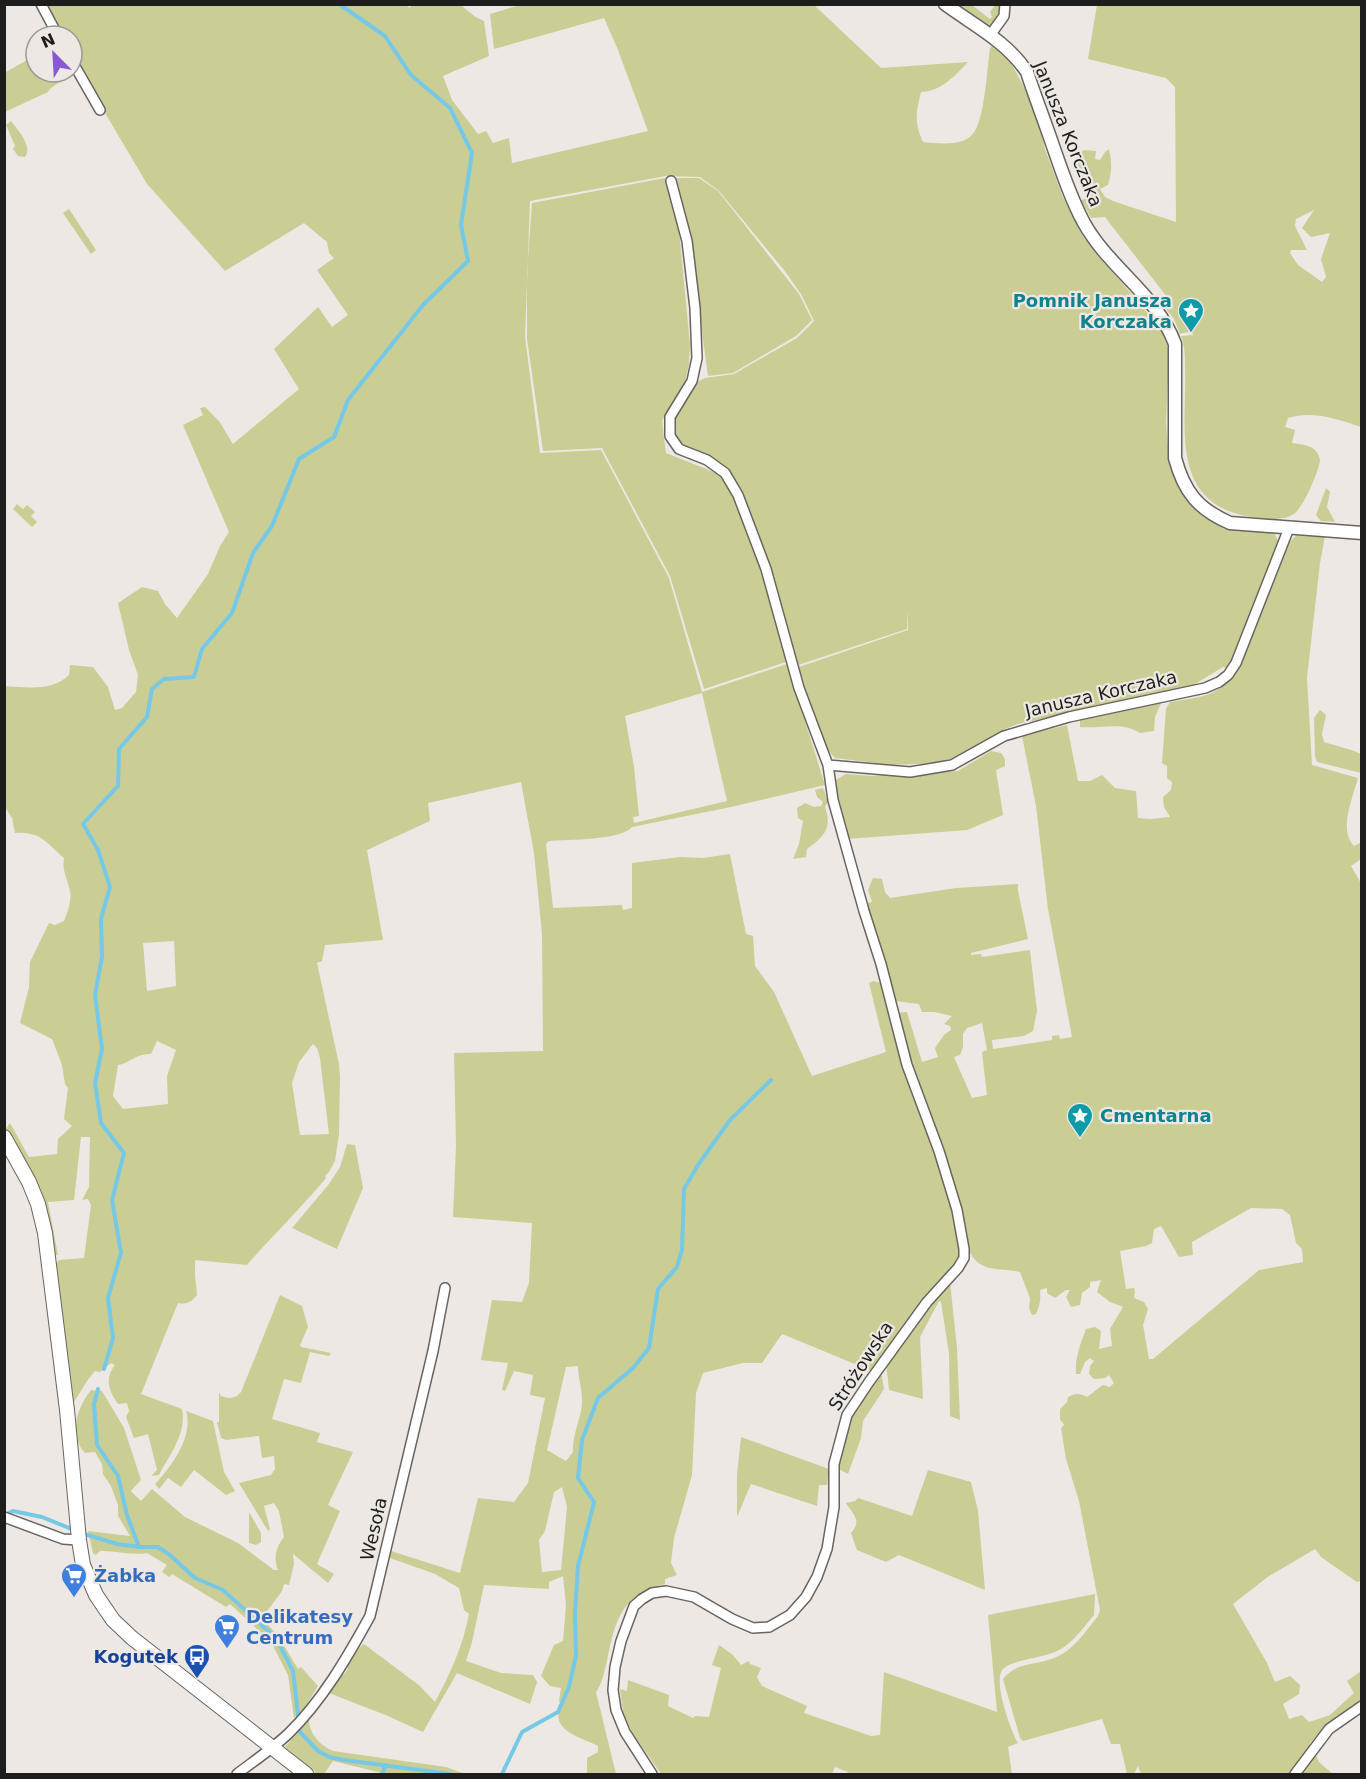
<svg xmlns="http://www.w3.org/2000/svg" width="1366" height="1779" font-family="'DejaVu Sans',sans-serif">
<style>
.green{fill:#cace94;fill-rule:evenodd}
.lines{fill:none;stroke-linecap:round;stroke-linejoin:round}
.stream{stroke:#75c9e6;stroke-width:4}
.minor-casing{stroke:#696460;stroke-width:12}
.tertiary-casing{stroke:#696460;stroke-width:15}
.secondary-casing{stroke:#696460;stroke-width:16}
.minor{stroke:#fff;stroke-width:9}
.tertiary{stroke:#fff;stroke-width:12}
.secondary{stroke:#fff;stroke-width:14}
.labels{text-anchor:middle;stroke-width:4.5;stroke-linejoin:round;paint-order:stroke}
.street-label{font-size:18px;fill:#1f1d1b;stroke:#ede8e3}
.culture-label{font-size:18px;font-weight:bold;fill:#0d838f;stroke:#ede8e3;text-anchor:end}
.shop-label{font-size:18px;font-weight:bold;fill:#366cbe;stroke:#ede8e3;text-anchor:start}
.transit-label{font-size:18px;font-weight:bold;fill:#164399;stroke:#ede8e3;text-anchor:end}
</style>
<rect width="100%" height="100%" fill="#ede8e3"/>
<path class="green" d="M405 4 410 8 411 5H461L474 16 484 21 489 56 443 76 452 100 478 134 486 131 493 143 509 138 512 163 648 131 618 50 604 18 494 49 490 14 520 5H814L881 68 968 62C956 75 940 92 921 92 916 113 914 122 923 142 938 143 960 147 972 135 985 122 987 67 990 48L994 44 1010 61 1036 110 1045 149 1062 195 1083 237 1162 330 1169 351 1166 423 1168 449 1173 474 1184 496 1195 508 1212 521 1224 526 1245 530 1269 531 1274 533 1278 540 1274 557 1236 654 1227 668 1223 667 1190 687 1087 711 1053 716 1018 724 1005 729 986 742 963 754 938 763 892 765 835 758 825 747 796 668 908 630V610L907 629 795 666 772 578 778 575 770 578 734 484 673 436 674 416 697 382 705 378 734 374 797 338 814 321 801 294 784 270 719 191 700 177 666 176 530 201 525 337 540 453 601 450 669 578 702 692 787 664 825 785 731 807 632 827C620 841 568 839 549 841L546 844 553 908 622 905 623 910 632 908V863L680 857 703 858 730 854 746 934 753 936 755 966 774 992 812 1076 886 1052 869 983 873 981 881 983 895 1013 907 1012 922 1062 938 1057 935 1048 944 1035 951 1030 950 1026 944 1024 952 1016 934 1012H922L919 1004 895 1001 865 903 872 902 868 890 873 878 882 879 885 892 890 898 956 888 1018 884V891L1028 939 971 953V955L981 954 982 957 1030 950 1037 1011 1033 1031 1024 1036 992 1040 993 1049 1052 1040V1036L1059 1035 1060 1039 1072 1037 1048 909 1036 806 1022 736 1067 725 1078 781H1090L1102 775 1115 788 1136 791 1138 818 1150 819 1170 817 1164 807 1163 797 1171 790 1172 782 1167 778V766L1162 763 1166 709 1170 702C1186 699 1206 698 1219 689 1242 674 1248 645 1256 621 1262 603 1270 586 1277 569 1283 556 1287 542 1298 534L1325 536 1320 563 1307 678 1312 765 1358 778C1353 798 1338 829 1354 846L1362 842 1361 859 1351 866 1362 885 1361 1581 1357 1582 1321 1557 1315 1549 1269 1576 1233 1604 1267 1663 1275 1682 1290 1676 1300 1685 1299 1694 1283 1704 1289 1719 1302 1715 1309 1722 1330 1715 1354 1693 1347 1681 1361 1671V1702L1332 1720 1310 1743 1319 1762 1333 1774H1141L1138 1766 1134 1774H1127L1120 1744H1111L1102 1719 1023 1741 1020 1738 1003 1679C1017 1661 1035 1666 1054 1658 1073 1651 1085 1632 1098 1616L1100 1610 1079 1501 1066 1459 1061 1428 1064 1425 1060 1419V1409L1067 1402 1068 1397C1075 1393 1080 1393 1087 1397L1103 1385 1110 1387 1114 1383 1109 1375 1105 1378 1094 1379 1089 1374 1090 1366 1094 1361 1090 1358 1085 1362 1080 1374H1076C1075 1357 1080 1345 1086 1329L1095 1327 1101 1331 1099 1349 1112 1346 1110 1329 1123 1307 1110 1302 1097 1292 1101 1280 1090 1282V1287L1082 1293 1080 1305 1071 1307 1066 1297 1070 1290H1066L1055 1298 1047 1293V1288L1040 1290C1041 1299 1040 1305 1036 1314L1032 1315 1029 1308 1030 1298 1020 1272C1000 1267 983 1274 970 1253L951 1185 962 1259 920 1302 898 1336 872 1371 782 1334 762 1363H743L703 1373 696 1393 692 1475 674 1538 671 1563 677 1575 665 1579V1584C621 1594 615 1621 607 1661 604 1672 603 1682 596 1692L616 1774H587V1758L598 1752V1746C582 1738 549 1730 561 1707L559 1700 561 1688 550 1686 541 1676 554 1645 563 1641 566 1605 563 1576 549 1582V1589L484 1585 472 1642 466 1661 501 1673 533 1675 537 1682 530 1704 457 1673 423 1732 388 1716 329 1693 328 1690 338 1675 344 1674 348 1669 347 1664 357 1650 364 1644 420 1686 435 1702C450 1674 463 1646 469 1614L464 1610 459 1588 435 1574 390 1558 391 1551 460 1573 478 1498 514 1502 528 1483 545 1398 530 1395 533 1375 514 1371 505 1391 502 1390 508 1363 481 1360 492 1300 522 1302 529 1283 532 1223 453 1217 456 1146 454 1053 543 1051 542 934 534 853 521 782 428 803 430 821 367 850 383 940 325 945 322 961 317 963 339 1064 340 1077 339 1134 335 1161 329 1172 325 1176 326 1178C301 1208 273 1235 247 1265L195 1260V1275L197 1295C191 1302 187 1305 178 1303L141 1394 182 1409C187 1433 170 1454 159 1475L151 1476 157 1470 148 1434 134 1438 126 1417 129 1411 127 1403 118 1404C109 1391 104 1379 115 1365L111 1363 100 1372 95 1371 87 1381 74 1402 56 1264 59 1260 84 1258 91 1205 88 1199 82 1200 89 1187 90 1137H81L74 1200 48 1202 58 1255H54L12 1138 6 1129 10 1123 29 1157 57 1154 58 1139 72 1126 64 1119 68 1088 65 1084 62 1065 52 1039 20 1023 29 987 30 962 49 923 55 925 64 921C68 911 73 898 69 887 66 875 62 870 64 858 47 843 40 831 15 833L12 818 5 807 4 686C27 687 51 692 69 675L70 665 93 667 108 687 115 710 122 708 136 692 138 675 129 650 118 603 142 587 158 591 165 604 177 618 208 574 220 546 229 532 183 425 203 415 200 408 205 407 219 421 233 444 299 389 274 349 318 307 332 327 348 315 317 270 334 258 329 253 327 242 304 223 225 271 147 184 72 57V36H60L43 5ZM702 693 727 801 634 823 633 817 639 816 634 767 625 716ZM174 941 176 986 147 991 143 943ZM982 1023 987 1050 982 1052 987 1095 972 1098 954 1057 960 1055 963 1047V1034L967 1028ZM157 1041 176 1050 167 1076 168 1104 123 1109 113 1096 118 1065C129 1064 134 1054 151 1054ZM313 1044 317 1048 320 1058 329 1134 300 1135 292 1083 299 1062ZM1251 1208 1282 1209 1290 1215 1296 1243 1302 1249 1303 1262 1259 1270 1153 1359H1149L1143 1325 1148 1309 1144 1302 1134 1298 1135 1291 1134 1288 1126 1289 1120 1251 1146 1246 1152 1243 1154 1229 1161 1226 1179 1257 1193 1255 1192 1242ZM578 1366C578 1378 582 1388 582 1400 583 1415 572 1433 573 1452L566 1461 547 1450 566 1367ZM562 1487 567 1507 561 1570 542 1572 539 1540 545 1531 554 1492Z
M958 5H972L990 19 992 17 990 12 995 5H1002L1001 16 991 26H987Z
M1097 5H1361V427C1339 419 1311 410 1288 418L1285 427 1295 430 1292 443C1305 445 1317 445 1320 460 1319 471 1304 506 1295 513 1284 522 1259 519 1246 516 1169 501 1187 426 1185 368 1185 357 1185 347 1181 336L1193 335 1192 331 1180 334 1174 319 1165 308 1167 306V297L1105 217 1091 218 1081 200 1088 198 1076 157 1084 150 1096 151 1095 159 1100 160 1105 152 1109 149C1112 163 1112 171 1108 185L1100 189 1105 197 1113 201 1176 222 1175 87 1166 78 1088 59ZM1314 210 1302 228 1311 237 1330 233 1321 259 1326 277 1322 282 1298 265 1290 253 1291 250H1307L1295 226 1296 219Z
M36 55V72H72V68L74 72 51 88 48 92 5 112 4 73Z
M11 121C18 130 33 146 25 157L18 156 13 149 15 146 6 125Z
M665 178 679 230 690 345 689 364 685 381 662 421 666 453 719 474C732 488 739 510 746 528 762 572 774 617 786 662L704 689 670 576 602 448 543 451 527 339V273L532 203Z
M674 178H699L718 191 799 294 812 320 796 336 733 373 708 376 686 215Z
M69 209 96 250 91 254 63 213Z
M1326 488 1330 492 1327 507 1335 522 1321 521 1316 515Z
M17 504 23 509 27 505 35 512 31 516 37 522 32 527 13 509Z
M1162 701 1155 717 1154 731 1140 733C1122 721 1101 729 1080 727V720Z
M1320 710 1326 715 1322 734 1324 742C1336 746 1351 749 1361 754V773L1317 762 1315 756 1314 718Z
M991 751 1001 753 1005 759V766L996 770 1003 815 967 830 847 839 834 781 846 774 871 776 958 771Z
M823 788 828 802 825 807C833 829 823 837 807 849L806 857 793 859 799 844 803 821 798 818 797 808 805 803 814 807 821 806 823 802 817 797 815 790Z
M347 1144 355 1145 363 1188 337 1249 292 1228 329 1184 340 1167Z
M950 1282 957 1348 960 1420 950 1416 949 1354 941 1302 939 1301 920 1337 923 1399 889 1390 886 1362 908 1330Z
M280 1295 302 1306 308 1327 300 1345 301 1347 331 1353 329 1356 310 1352 301 1383 284 1379 272 1419 320 1433 317 1442 353 1452 328 1505 340 1511 317 1564 334 1574 328 1583 293 1554 294 1564 289 1585 284 1584 282 1591 262 1618 279 1637 298 1669 301 1667 318 1686 305 1707 294 1718 288 1675 271 1642 230 1604 226 1607 172 1574 169 1577 162 1572 167 1565 147 1553C132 1556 115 1550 100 1551L96 1555 93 1553 88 1531 130 1536 118 1516V1505L111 1486 103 1474 102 1464 95 1452 85 1453C68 1434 77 1408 91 1390L102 1391 124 1428 141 1480 131 1491 141 1501 152 1489 185 1517 238 1543 274 1570H278C273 1559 276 1547 284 1537L279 1511 274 1503 264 1506 270 1529 268 1531 239 1483 271 1475 275 1469 274 1456 262 1458 259 1436 226 1440 221 1438 217 1422H219V1392L221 1396C230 1399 235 1399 241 1392Z
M881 1371 884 1389 863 1421 861 1438 848 1474 837 1468 850 1416Z
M186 1411 213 1421 224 1472 235 1491 226 1495 194 1470 181 1487 168 1478 159 1489 155 1484C171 1467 194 1436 186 1411Z
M741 1437 829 1469 827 1485H819L817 1506 751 1484 737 1517V1475Z
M928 1470 971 1482 978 1511 985 1590 899 1555 886 1562 857 1550 851 1533C863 1521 852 1513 846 1503L855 1501 858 1498 912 1516Z
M249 1512 261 1533V1542L256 1545 249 1543Z
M1095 1594 1094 1615C1084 1627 1074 1641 1061 1649 1046 1658 1015 1659 1004 1668 991 1678 1011 1731 1018 1743L1008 1747 1012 1774H847L848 1772 835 1767 832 1774H661L632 1732 623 1712 620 1689 627 1691 628 1680 669 1695 668 1706 693 1718 695 1716 709 1717 721 1668 712 1665 719 1645 733 1655 741 1665 749 1661 750 1664 761 1668 757 1677 762 1686 807 1706 804 1713 871 1736 880 1735 884 1672 997 1712 988 1615Z
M309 1719C309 1734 320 1745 333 1751L446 1767 465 1774H401L382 1773 333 1761 324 1774H317L285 1747Z"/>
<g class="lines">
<path class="stream" d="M104 1369 113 1338 108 1298 121 1253 112 1200 124 1153 101 1123 95 1083 102 1049 95 995 102 957 101 919 110 887 98 850 83 824 118 786 119 749 147 717 152 689 164 679 194 677 202 649 232 613 253 553 272 526 299 459 334 437 348 400 423 305 468 261 461 225 472 153 450 108 411 75 385 36 339 4
M98 1389 94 1404 97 1445 118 1476 127 1515 139 1547
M5 1515 13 1511 42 1517 74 1530
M81 1533 117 1544 140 1547H158L170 1555 195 1578 223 1590 276 1638 293 1671 300 1732 318 1751 329 1757 344 1760 450 1774
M382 1774 386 1765
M502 1774 522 1732 558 1712 569 1687 576 1656 575 1613 578 1566 594 1502 578 1478 582 1440 598 1398 633 1368 649 1348 658 1289 677 1267 682 1250 684 1189 698 1165 730 1120 771 1080"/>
<defs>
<path id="minor" d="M41 4 58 36
M991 34 1004 16 1005 4
M72 61 100 110
M828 765 910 772 952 765 1004 736 1069 717 1205 688 1219 682 1228 675 1236 663 1289 528
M4 1517 63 1539 79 1540
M237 1774C254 1761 272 1749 288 1734 322 1701 347 1658 370 1616L433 1351 445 1288
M652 1774 625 1732 616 1710 613 1690 615 1667 621 1641 634 1606 642 1599 652 1593 666 1591 694 1597 732 1619 753 1628 769 1627 790 1615 806 1597 817 1577 827 1549 834 1507V1464L847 1415 869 1382 927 1302 958 1268 964 1258V1249L957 1210 939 1151 907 1065 881 964 864 911 833 800 828 765 799 688 766 569 738 495 725 473 707 460 679 449 670 436V417L692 381 697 358 695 308 687 241 671 181
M1295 1774 1329 1729 1362 1706"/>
<path id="tertiary" d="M945 4C975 26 1006 41 1027 72 1035 97 1045 122 1053 146 1062 172 1071 199 1084 223 1109 268 1157 295 1175 344V458C1184 492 1198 509 1230 523L1362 533"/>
<path id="secondary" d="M4 1137 29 1182 38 1204 45 1233 67 1410 79 1540 83 1565 96 1595 113 1620 132 1638 306 1774"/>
</defs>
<use href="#minor" class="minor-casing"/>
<use href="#tertiary" class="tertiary-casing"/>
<use href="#secondary" class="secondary-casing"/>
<use href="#minor" class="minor"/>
<use href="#tertiary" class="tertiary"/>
<use href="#secondary" class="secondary"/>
</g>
<defs>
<symbol id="sight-pin" viewBox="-11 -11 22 30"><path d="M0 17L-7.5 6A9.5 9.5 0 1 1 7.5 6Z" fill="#0f9aa8" stroke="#ede8e3"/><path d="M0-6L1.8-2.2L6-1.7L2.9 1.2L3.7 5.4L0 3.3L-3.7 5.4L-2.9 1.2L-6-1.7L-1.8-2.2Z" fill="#fff"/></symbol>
<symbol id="supermarket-pin" viewBox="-11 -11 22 30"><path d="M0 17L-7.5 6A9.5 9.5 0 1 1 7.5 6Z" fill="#3f7fe0" stroke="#ede8e3"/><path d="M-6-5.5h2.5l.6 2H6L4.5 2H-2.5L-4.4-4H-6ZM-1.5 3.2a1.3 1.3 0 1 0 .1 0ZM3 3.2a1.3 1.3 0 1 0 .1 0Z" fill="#fff"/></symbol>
<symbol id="bus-pin" viewBox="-11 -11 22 30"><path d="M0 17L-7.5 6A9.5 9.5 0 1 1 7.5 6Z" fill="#1a4fb4" stroke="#ede8e3"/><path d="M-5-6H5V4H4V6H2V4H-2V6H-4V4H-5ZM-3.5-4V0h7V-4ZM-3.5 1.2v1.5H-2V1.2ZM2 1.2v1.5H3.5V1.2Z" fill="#fff"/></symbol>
</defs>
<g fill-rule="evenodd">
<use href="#sight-pin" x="1176" y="296" width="30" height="40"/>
<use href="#sight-pin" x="1065" y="1101" width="30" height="40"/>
<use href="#supermarket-pin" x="59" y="1561" width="30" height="40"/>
<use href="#supermarket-pin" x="212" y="1612" width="30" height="40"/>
<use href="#bus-pin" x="182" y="1642" width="30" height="40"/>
</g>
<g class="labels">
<g class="street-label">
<text transform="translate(1068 134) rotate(68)" y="6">Janusza Korczaka</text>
<text transform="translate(1101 694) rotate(-13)" y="6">Janusza Korczaka</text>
<text transform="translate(861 1366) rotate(-57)" y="6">Stróżowska</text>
<text transform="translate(374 1529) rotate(-77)" y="6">Wesoła</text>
</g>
<g class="culture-label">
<text x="1172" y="307">Pomnik Janusza<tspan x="1172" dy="21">Korczaka</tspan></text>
<text x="1100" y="1122" text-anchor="start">Cmentarna</text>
</g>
<g class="shop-label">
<text x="94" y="1582">Żabka</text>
<text x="246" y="1623">Delikatesy<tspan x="246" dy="21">Centrum</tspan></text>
</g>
<g class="transit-label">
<text x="178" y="1663">Kogutek</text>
</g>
</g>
<rect width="1366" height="1779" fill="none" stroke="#1f1d1b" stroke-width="12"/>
<g transform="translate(54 54) rotate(336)"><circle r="28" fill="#ede8e3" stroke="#9b9793" stroke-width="1.5"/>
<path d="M0-4.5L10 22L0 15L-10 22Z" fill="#8959d2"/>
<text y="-9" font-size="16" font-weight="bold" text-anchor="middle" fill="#1f1d1b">N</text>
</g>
</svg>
